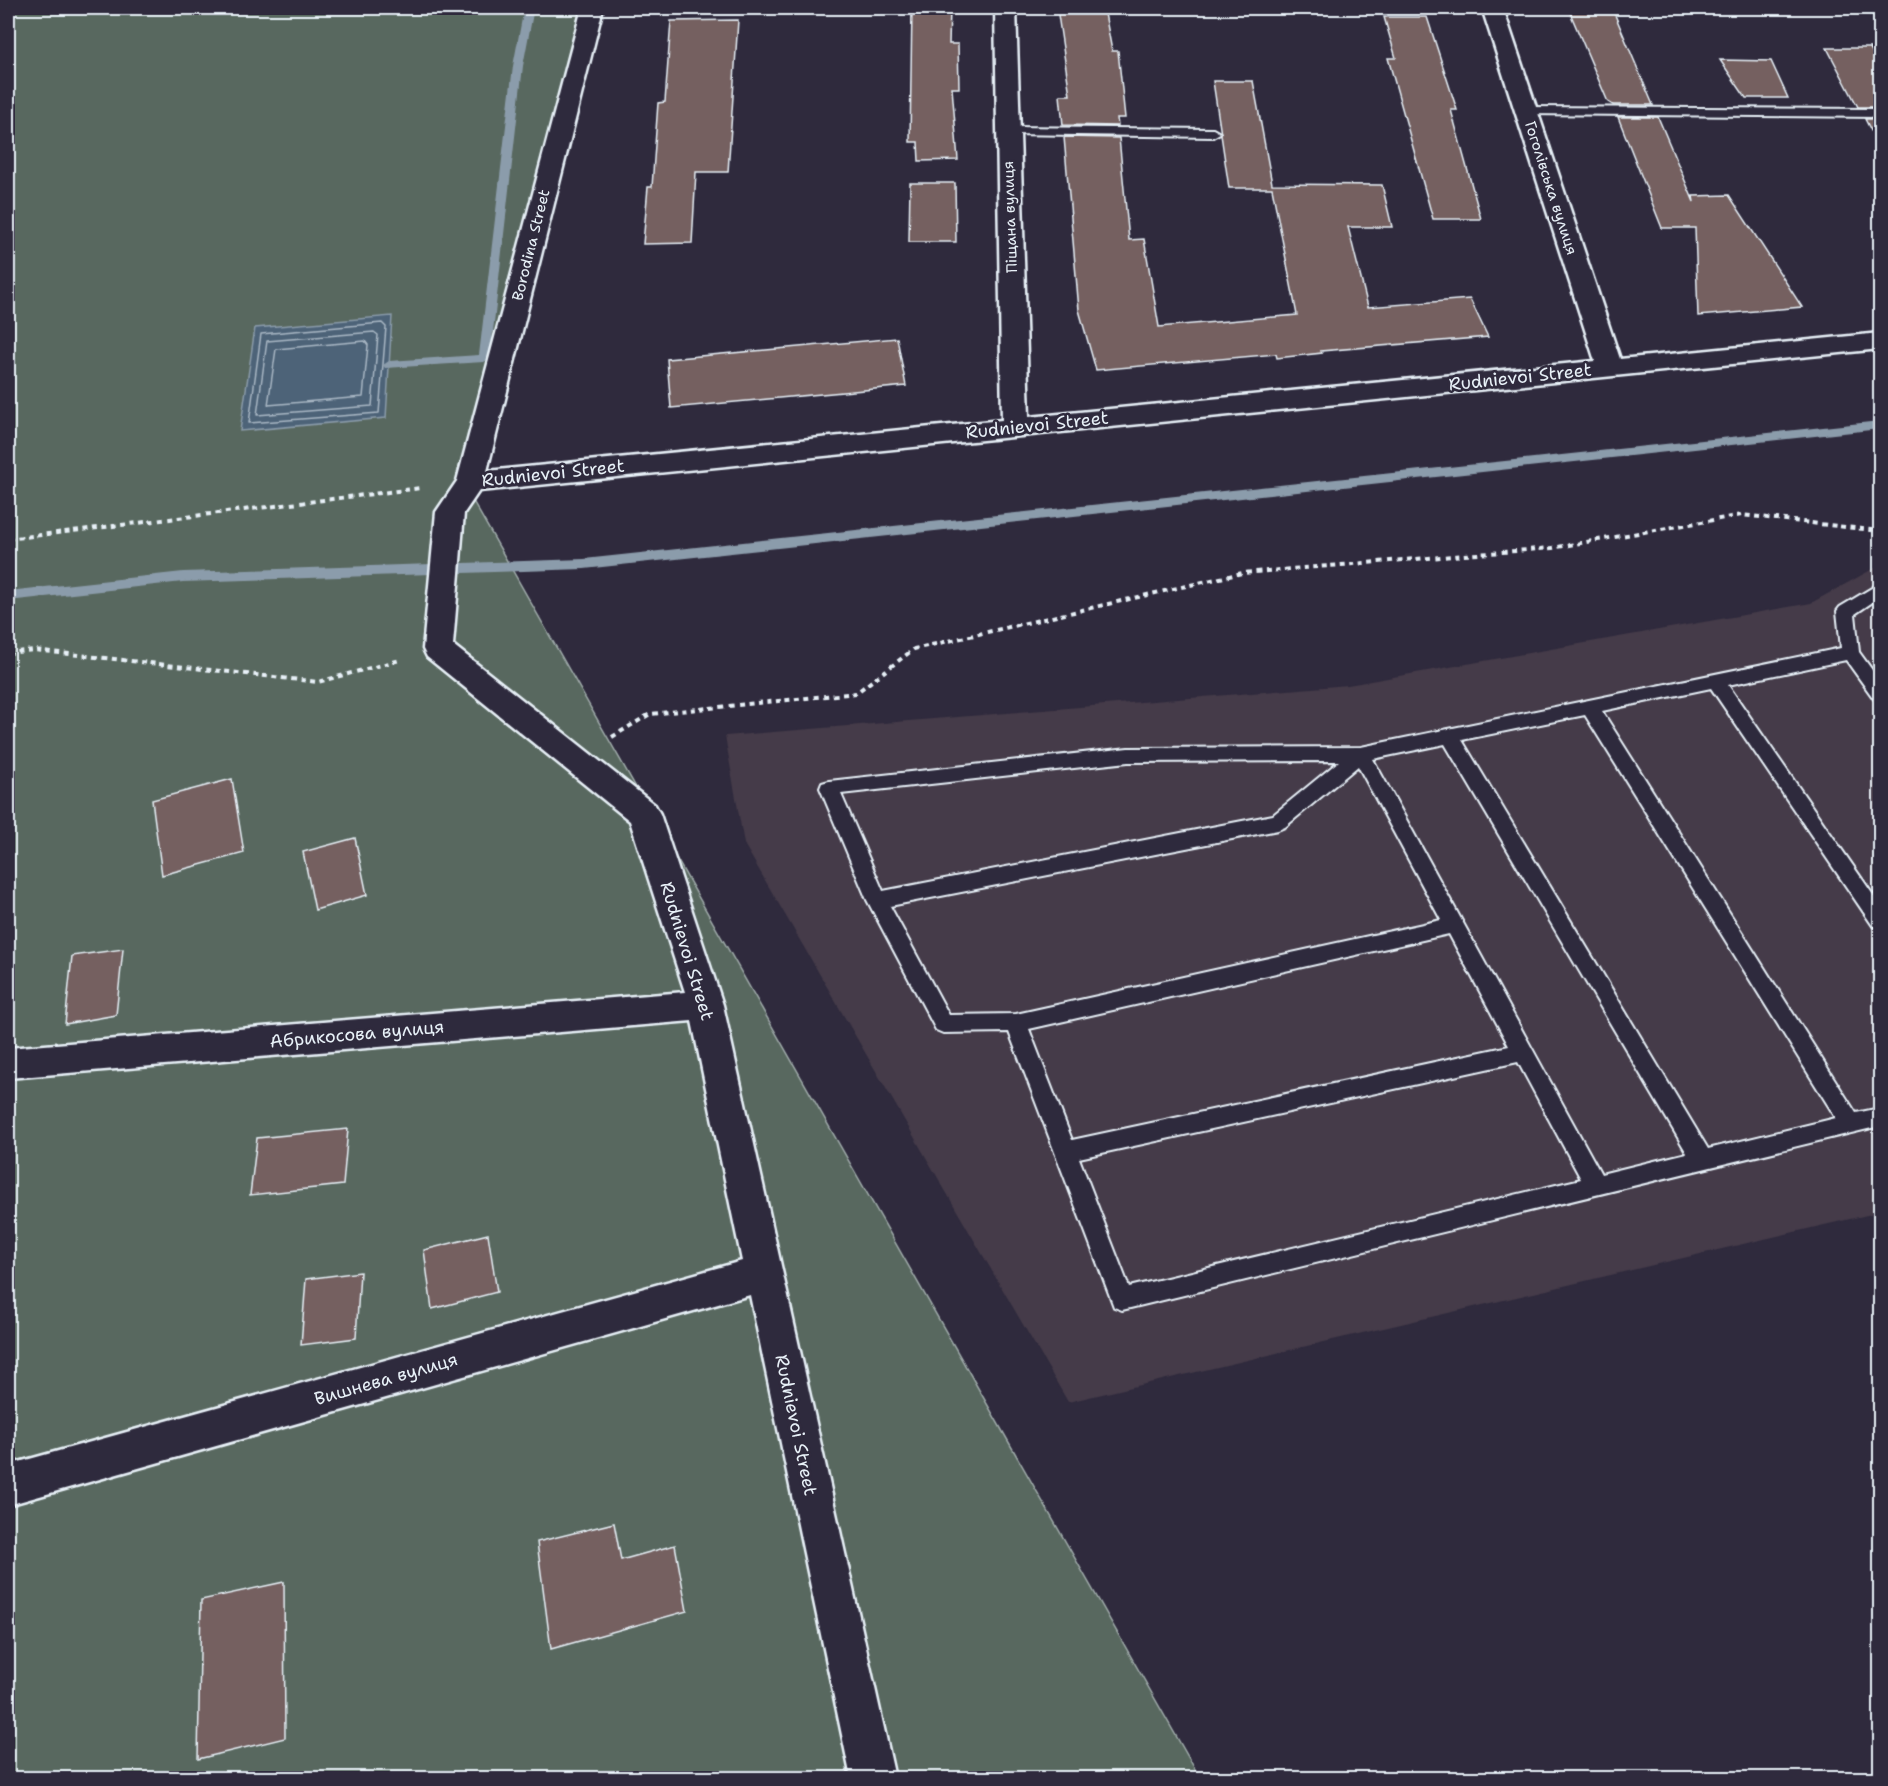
<svg xmlns="http://www.w3.org/2000/svg" width="1888" height="1786" font-family="'Shantell Sans',sans-serif">
<style>
.built{fill:#443a48}
.green{fill:#58675e;stroke:#a0acab;stroke-width:1.5}
.water{fill:#4d6378;stroke:#8b9cab;stroke-width:1.5}
.lines{fill:none;stroke-linecap:round;stroke-linejoin:round}
.shore{stroke:#aab8c5;stroke-width:1.5}
.stream{fill:#8b9cab;fill-rule:evenodd}
.building{fill:#746161;stroke:#e8f1f8;stroke-width:1.5}
.lane-casing{stroke:#e8f1f8;stroke-width:4}
.street-casing{stroke:#e8f1f8;stroke-width:5}
.path{stroke:#e8f1f8;stroke-width:4;stroke-dasharray:5 4.5;stroke-linecap:butt}
.lane{fill:#2f2a3d;fill-rule:evenodd}
.street{fill:#2f2a3d;fill-rule:evenodd}
.labels{text-anchor:middle;stroke-width:5;stroke-linejoin:round;paint-order:stroke}
.far-street-label{font-size:15px;fill:#e8f1f8;stroke:#2f2a3d}
.street-label{font-size:18px;fill:#e8f1f8;stroke:#2f2a3d}
</style>
<rect width="100%" height="100%" fill="#2f2a3d"/>
<filter id="ink" filterUnits="userSpaceOnUse"><feTurbulence type="fractalNoise" baseFrequency=".0167" numOctaves="2"/><feDisplacementMap in="SourceGraphic" scale="12" xChannelSelector="R" yChannelSelector="G"/><feConvolveMatrix kernelMatrix="1 2 1 2 8 2 1 2 1" color-interpolation-filters="sRGB"/></filter>
<g filter="url(#ink)">
<path class="built" d="M1880 565V1212L1068 1402 744 844 725 736 1348 685 1811 603Z"/>
<path class="green" d="M8 8H589L461 480 1200 1778H8Z"/>
<path class="water" d="M392 316 386 418 240 431 255 328Z"/>
<g class="lines">
<path class="shore" d="M382 323 386 327 379 413 249 423 261 334Z
M374 332 378 335 372 406 257 415 267 341Z
M365 341 368 345 363 397 268 405 276 349Z"/>
<path class="stream" d="M524 8H534L523 66 490 358 484 362 385 368 383 365 389 361 479 355 513 66Z
M1880 421V429L584 569 183 582 8 601V591L183 572 584 559Z"/>
</g>
<path class="building" d="M912 8H950L949 44H958L959 88H952L958 160 919 161 918 142H910Z
M1057 8H1104L1112 51H1118L1125 118H1117L1118 126 1063 125 1060 95H1070Z
M1568 8H1612L1653 105H1613L1608 102Z
M1384 17H1427L1457 110H1451L1481 219H1433L1388 58H1396Z
M738 20 728 172H696L692 243 643 244 648 187H652L658 103 665 102 671 21Z
M1827 48H1870L1881 67V107H1858Z
M1720 60 1771 61 1788 98H1746Z
M1213 81H1253L1272 184 1382 185 1392 227H1348L1368 307 1470 299 1488 337 1321 351 1322 353 1277 358 1276 354 1096 370 1079 310 1064 137 1119 138 1129 240 1144 239 1159 327 1297 315 1272 188H1229Z
M1618 117H1658L1694 202 1693 196 1729 195 1802 307 1698 316 1695 228H1662Z
M1865 119H1881V150Z
M910 183H955L956 242H909Z
M897 338 906 386 671 408 667 359Z
M232 779 244 853 162 875 152 800Z
M355 838 367 895 315 910 303 852Z
M123 949 116 1015 65 1024 72 956Z
M348 1129 343 1185 250 1195 257 1138Z
M488 1234 497 1292 432 1309 424 1250Z
M360 1272 356 1338 301 1345 306 1279Z
M614 1523 621 1560 675 1545 687 1611 551 1649 537 1542Z
M284 1582 285 1738 198 1759 201 1600Z"/>
<g class="lines">
<defs>
<path id="lane" d="M1526 107 1880 109V117L1521 114V108Z
M1008 127 1213 129 1220 133 1213 137 1003 134V128Z
M1880 583V597L1855 614 1859 652 1880 681V701L1874 699 1846 660 1728 685 1880 905V928L1873 926 1711 688 1602 711 1856 1113 1880 1108V1126L1122 1310 1114 1307 1111 1299 1009 1032 943 1033 936 1030 867 900 820 788 822 783 829 781 1128 748 1361 747 1841 648 1837 611 1840 607ZM1585 715 1836 1118 1708 1149 1462 740ZM1445 744 1687 1153 1601 1174 1373 759ZM1339 761 1273 815 883 891 841 794 1128 762ZM1358 766 1441 920 1016 1014 949 1015 890 906 1278 830 1285 827ZM1449 934 1509 1046 1072 1140 1029 1029ZM1518 1062 1581 1179 1129 1287 1079 1158Z"/>
<path id="street" d="M582 8H603L487 471 1002 420 995 8H1016L1029 417 1595 361 1482 8H1503L1620 359 1880 333V349L479 491 464 513 453 645 655 805 660 814 723 1005 895 1778H851L750 1295 8 1505V1465L742 1261 692 1021 8 1078V1048L685 992 630 821 427 657 423 649 436 512 457 481Z"/>
</defs>
<use href="#lane" class="lane-casing"/>
<use href="#street" class="street-casing"/>
<path class="path" d="M8 539 421 488
M8 653 34 650 318 682 400 660
M612 737 650 714 856 693 914 649 1242 573 1552 548 1742 515 1880 531"/>
<use href="#lane" class="lane"/>
<use href="#street" class="street"/>
</g>
</g>
<g class="labels">
<g class="far-street-label">
<text transform="translate(1551 188) rotate(72)" y="5">Гоголівська вулиця</text>
<text transform="translate(1010 217) rotate(-92)" y="5">Піщана вулиця</text>
<text transform="translate(531 245) rotate(-76)" y="5">Borodina Street</text>
</g>
<g class="street-label">
<text transform="translate(1520 377) rotate(-6)" y="6">Rudnievoi Street</text>
<text transform="translate(1037 425) rotate(-6)" y="6">Rudnievoi Street</text>
<text transform="translate(553 473) rotate(-6)" y="6">Rudnievoi Street</text>
<text transform="translate(687 951) rotate(73)" y="6">Rudnievoi Street</text>
<text transform="translate(357 1034) rotate(-5)" y="6">Абрикосова вулиця</text>
<text transform="translate(386 1379) rotate(-16)" y="6">Вишнева вулиця</text>
<text transform="translate(796 1425) rotate(78)" y="6">Rudnievoi Street</text>
</g>
</g>
<rect width="1888" height="1786" fill="none" stroke="#2f2a3d" stroke-width="30"/>
<rect x="15" y="15" width="1858" height="1756" fill="none" stroke="#e8f1f8" stroke-width="2" filter="url(#ink)"/>
</svg>
